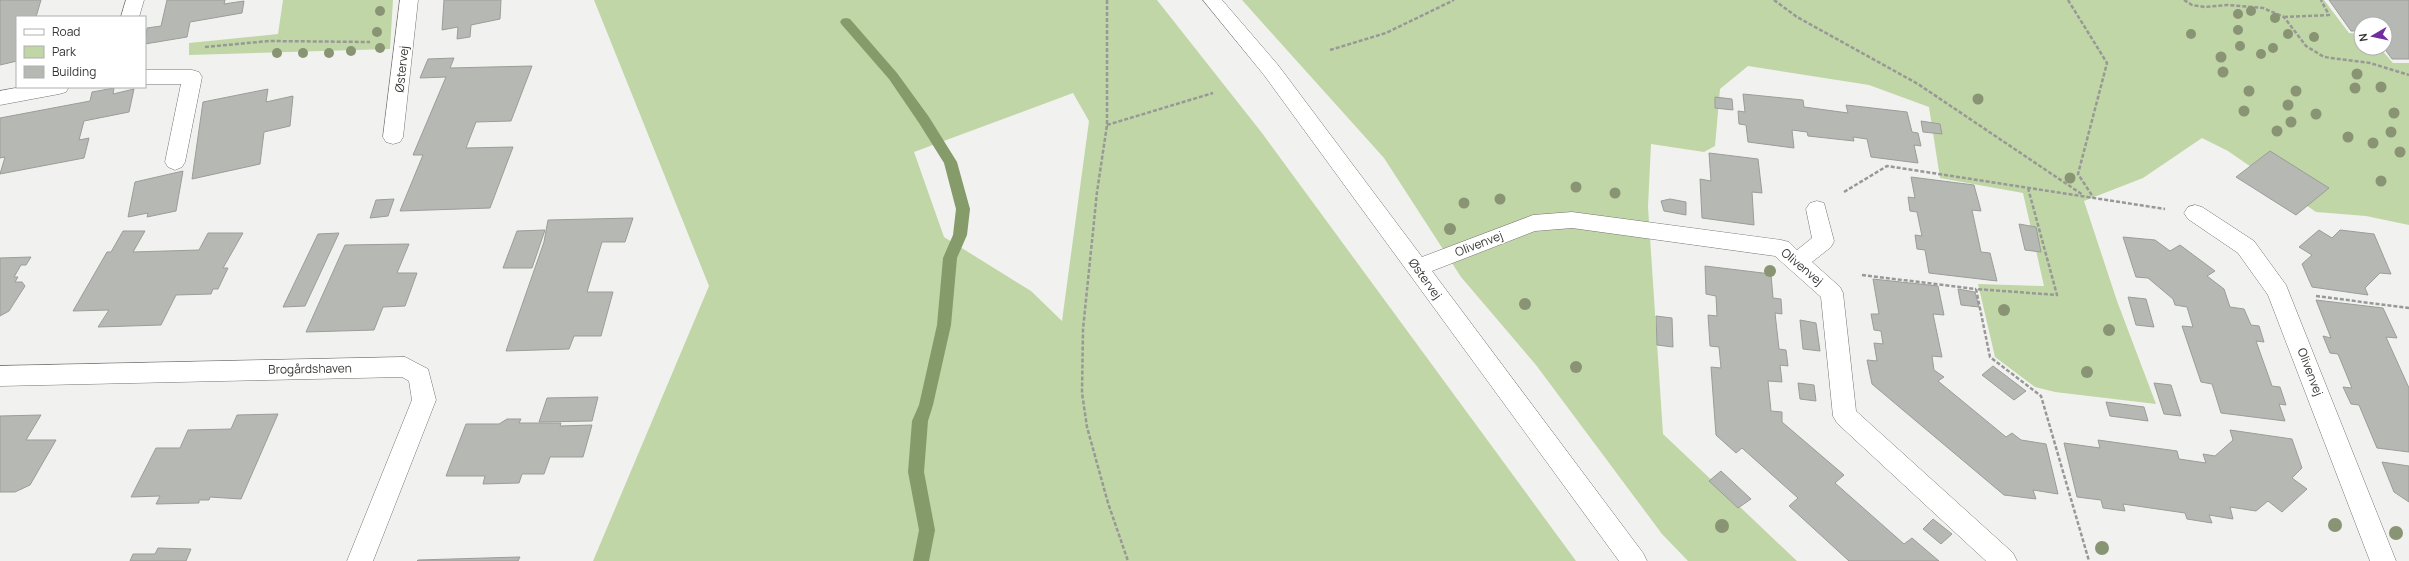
<svg xmlns="http://www.w3.org/2000/svg" width="2409" height="561" font-family="Manrope,sans-serif">
<style>
.green{fill:#c0d6a6;fill-rule:evenodd}
.lines{fill:none;stroke-linecap:round;stroke-linejoin:round}
.stream{fill:#859b69;fill-rule:evenodd}
.building{fill:#b6b8b4;stroke:#9b9d99}
.minor-casing{stroke:#747572;stroke-width:1}
.path{stroke:#989996;stroke-width:2.5;stroke-dasharray:4 2;stroke-linecap:butt}
.minor{fill:#fff;fill-rule:evenodd}
.tree{fill:#889474}
.labels{text-anchor:middle;stroke-width:3;stroke-linejoin:round;paint-order:stroke}
.street-label{font-size:12px;fill:#353634;stroke:#fff}
</style>
<rect width="100%" height="100%" fill="#f1f2ef"/>
<path class="green" d="M283 0H393L390 49 189 55V43L278 34Z
M594 0H1157L1262 133 1576 561H593L709 286ZM1073 93 1089 121 1062 321 1031 291 944 237 914 152Z
M1242 0H2324L2349 33 2361 34V48H2380L2393 63H2409V225L2366 216 2316 212 2228 151 2202 138 2143 178 2084 201 2117 301 2156 404 2055 392 2035 387 1995 357 1978 284 2044 286 2023 193 1940 178 1929 107 1869 85 1748 66 1720 89 1715 146 1704 152 1651 144 1648 207 1663 434 1797 561H1688L1662 534 1536 365 1461 277 1384 158Z"/>
<g class="lines">
<path class="stream" d="M846 18 850 19 897 73 929 117 957 162 970 209 967 235 957 258 951 325 933 405 928 421 924 472 935 530 929 561H913L919 530 908 472 912 421 919 405 937 325 943 258 953 235 956 209 944 163 919 123 889 79 842 25 840 22 842 19Z"/>
</g>
<path class="building" d="M0 0H41L36 17H17V61L0 65Z
M167 0H225L224 4 244 1 242 13 190 22 187 37 145 44 147 28 161 26Z
M444 0H501L500 19 471 25 470 37 457 39 458 27 442 30Z
M2329 0H2409V59H2392L2384 48 2385 24H2361V31H2351Z
M454 58 450 68 532 66 511 121 476 122 466 148 513 147 490 208 400 211 423 155H413L446 77 420 78 428 59Z
M114 88 113 94 134 89 129 112 84 121 79 140 89 138 84 158 0 174 5 157 0 158V118L90 101 92 92Z
M268 89 266 102 293 96 290 126 264 132 260 164 192 179 203 102Z
M1743 94 1803 100 1804 107 1848 113 1846 105 1907 112 1912 132 1918 133 1921 146 1914 145 1918 163 1871 157 1867 139 1853 137 1854 141 1808 136 1807 132 1792 130 1794 148 1748 142 1746 125 1739 124 1738 111 1745 112Z
M1715 97 1732 99 1733 110 1715 108Z
M1921 121 1940 124 1942 134 1923 132Z
M2270 151 2329 188 2296 215 2236 177Z
M1709 153 1758 159 1762 193 1752 192 1754 225 1702 218 1700 179 1711 181Z
M183 171 176 211 147 217 148 213 128 217 135 182Z
M1911 177 1974 185 1981 211 1972 210 1981 252 1990 253 1997 281 1929 273 1925 250 1917 249 1915 235 1922 236 1917 212 1910 211 1908 197 1915 198Z
M394 199 388 216 370 218 376 200Z
M1670 199 1686 202V215L1664 211 1661 201Z
M633 218 625 242H602L587 292H613L601 336H574L569 349 506 351 544 242 548 220Z
M2019 224 2036 227 2041 252 2025 250Z
M545 230 532 268H503L517 231Z
M2319 230 2332 238 2340 230 2374 234 2391 274 2380 273 2365 288 2368 295 2312 287 2302 264 2312 255 2299 247Z
M123 231H145L133 252 199 250 208 233H243L223 268H228L218 289H213L211 294 176 295 161 325 98 327 109 310 73 311 107 252H111Z
M339 233 305 306 283 307 318 234Z
M2123 237 2155 240 2170 251 2180 245 2215 271 2207 276 2224 289 2230 307 2244 309 2251 325 2259 326 2264 342 2256 341 2272 386 2280 387 2286 405 2279 404 2285 421 2221 413 2212 384 2201 382 2182 326 2193 327 2187 307 2175 305 2173 299 2148 278 2136 277Z
M409 244 397 273H417L405 306 383 307 374 330 306 332 345 245Z
M31 257 26 265H21L14 277H18L15 282H22L25 286 9 311 0 316V258Z
M1705 266 1771 274 1773 298 1781 299 1782 314 1775 313 1779 349 1786 350 1788 366 1780 365 1782 382 1768 381 1771 411 1782 412V422L1844 475 1835 483 1904 544 1912 538 1939 561H1849L1789 506 1798 498 1742 448 1736 453 1716 435 1711 367 1721 368 1719 347 1710 346 1708 315 1717 316 1716 296 1706 294Z
M1873 279 1938 286 1944 315 1933 314 1942 357 1932 356 1934 370 1944 377 1938 381 2006 437 2012 433 2021 440 2046 444 2058 494 2033 490 2036 499 2004 495 1872 384 1867 360 1877 361 1874 343 1883 344 1881 331 1874 330 1871 314H1879Z
M1958 289 1975 292 1979 307 1961 305Z
M2128 297 2146 299 2154 327 2136 325Z
M2316 300 2383 308 2397 338 2386 337 2409 388V452L2377 448 2359 405 2351 404 2343 387 2352 388 2338 354 2330 353 2323 336 2331 338Z
M1656 316 1672 318 1673 347 1657 345Z
M1800 320 1816 323 1820 351 1803 349Z
M1993 366 2026 391 2014 400 1982 375Z
M1798 383 1814 385 1816 401 1800 399Z
M2154 383 2171 385 2181 416 2164 414Z
M598 397 592 421 539 422 547 398Z
M2106 402 2144 407 2148 421 2110 416Z
M278 414 241 499 210 497 209 500H199V503L156 504 160 496 131 497 156 448H180L188 430 231 429 237 415Z
M41 415 26 440H56L30 485 15 492H0V416Z
M507 419H521L519 423H561L560 426 592 425 583 457H550L544 474H522L519 483 483 484 485 476H446L466 424H499Z
M2230 430 2292 439 2302 468 2292 478 2307 489 2282 512 2268 501 2256 511 2230 507 2233 519 2209 515 2212 523 2187 519 2185 513 2123 504 2125 511 2103 508 2101 500 2077 497 2064 443 2100 448 2098 440 2177 451 2179 459 2206 463 2203 454 2215 456 2233 440Z
M2382 462 2409 466V502L2394 492Z
M1721 471 1751 499 1738 508 1709 481Z
M1933 519 1952 534 1941 544 1923 529Z
M158 548 191 549 186 561H130L133 554H155Z
M520 557 518 561H417L418 560Z"/>
<g class="lines">
<defs>
<path id="minor" d="M126 0H144L139 17H121Z
M400 0H418L403 137 400 142 393 144 386 142 383 137Z
M1203 0H1222L1278 65 1422 257 1533 215 1572 212 1781 240 1789 242 1797 250 1812 238 1806 209 1810 203 1817 201 1824 203 1834 241 1831 247 1812 262 1840 287 1843 293 1856 411 2013 553 2017 561H1986L1837 423 1833 416 1821 297 1775 256 1572 228 1535 231 1432 271 1643 553 1647 561H1619L1264 75Z
M145 70H192L199 72 202 77 185 162 182 167 175 170 168 167 165 162 181 84H145Z
M21 87H69L66 92 59 94 0 105V91Z
M2195 205 2202 207 2254 241 2286 285 2396 561H2370L2268 295 2238 253 2188 219 2184 213 2188 207Z
M405 357 428 369 436 400 373 561H347L412 400 409 381 402 377 0 386V366Z"/>
</defs>
<use href="#minor" class="minor-casing"/>
<path class="path" d="M1107 0V125L1097 192 1083 329 1082 393 1087 427 1108 503 1128 561
M1774 0 1797 17 1918 84 2083 195
M2068 0 2107 63 2078 174 2093 197
M2184 0 2192 5 2205 7 2227 5 2263 8 2284 17 2306 46 2324 57 2370 63 2409 75
M2284 17 2329 15 2321 0
M205 47 269 41 370 42
M1330 50 1386 33 1454 0
M1107 125 1213 93
M2028 188 2057 295 1976 289 1990 357 2041 396 2089 561
M1844 192 1887 166 2165 209
M1862 275 1976 289
M2316 296 2409 308"/>
<use href="#minor" class="minor"/>
</g>
<g class="tree">
<circle cx="380" cy="11" r="5"/>
<circle cx="2251" cy="11" r="5"/>
<circle cx="2238" cy="14" r="5"/>
<circle cx="2275" cy="18" r="5"/>
<circle cx="2238" cy="30" r="5"/>
<circle cx="377" cy="32" r="5"/>
<circle cx="2191" cy="34" r="5"/>
<circle cx="2288" cy="34" r="5"/>
<circle cx="2314" cy="37" r="5"/>
<circle cx="2240" cy="46" r="5"/>
<circle cx="380" cy="48" r="5"/>
<circle cx="2273" cy="48" r="5"/>
<circle cx="351" cy="51" r="5"/>
<circle cx="277" cy="53" r="5"/>
<circle cx="303" cy="53" r="5"/>
<circle cx="329" cy="53" r="5"/>
<circle cx="2261" cy="54" r="5"/>
<circle cx="2221" cy="57" r="5.5"/>
<circle cx="2223" cy="72" r="5.5"/>
<circle cx="2357" cy="74" r="5.5"/>
<circle cx="2381" cy="87" r="5.5"/>
<circle cx="2355" cy="88" r="5.5"/>
<circle cx="2249" cy="91" r="5.5"/>
<circle cx="2296" cy="91" r="5.5"/>
<circle cx="1978" cy="99" r="5.5"/>
<circle cx="2288" cy="105" r="5.5"/>
<circle cx="2244" cy="111" r="5.5"/>
<circle cx="2394" cy="113" r="5.5"/>
<circle cx="2316" cy="114" r="5.5"/>
<circle cx="2291" cy="122" r="5.5"/>
<circle cx="2277" cy="131" r="5.5"/>
<circle cx="2391" cy="132" r="5.5"/>
<circle cx="2348" cy="137" r="5.5"/>
<circle cx="2373" cy="143" r="5.5"/>
<circle cx="2400" cy="152" r="5.5"/>
<circle cx="2070" cy="178" r="5.5"/>
<circle cx="2381" cy="181" r="5.5"/>
<circle cx="1576" cy="187" r="5.5"/>
<circle cx="1615" cy="193" r="5.5"/>
<circle cx="1500" cy="199" r="5.5"/>
<circle cx="1464" cy="203" r="5.5"/>
<circle cx="1450" cy="229" r="6"/>
<circle cx="1770" cy="271" r="6"/>
<circle cx="1525" cy="304" r="6"/>
<circle cx="2004" cy="310" r="6"/>
<circle cx="2109" cy="330" r="6"/>
<circle cx="1576" cy="367" r="6"/>
<circle cx="2087" cy="372" r="6"/>
<circle cx="2335" cy="525" r="7"/>
<circle cx="1722" cy="526" r="7"/>
<circle cx="2396" cy="533" r="7"/>
<circle cx="2102" cy="548" r="7"/>
</g>
<g class="labels">
<g class="street-label">
<text transform="translate(402 69) rotate(-84)" y="4">Østervej</text>
<text transform="translate(1479 244) rotate(-21)" y="4">Olivenvej</text>
<text transform="translate(1802 267) rotate(40)" y="4">Olivenvej</text>
<text transform="translate(1425 279) rotate(54)" y="4">Østervej</text>
<text transform="translate(310 369) rotate(-1)" y="4">Brogårdshaven</text>
<text transform="translate(2310 372) rotate(69)" y="4">Olivenvej</text>
</g>
</g>
<rect x="16" y="16" width="130" height="72" fill="#ffffff" stroke="#aeafae"/>
<rect x="24" y="29" width="20" height="6" fill="#ffffff" stroke="#aeafae"/>
<text x="52" y="36" font-size="12" fill="#353634">Road</text>
<rect x="24" y="46" width="20" height="12" fill="#c0d6a6" stroke="#aeafae"/>
<text x="52" y="56" font-size="12" fill="#353634">Park</text>
<rect x="24" y="66" width="20" height="12" fill="#b6b8b4" stroke="#aeafae"/>
<text x="52" y="76" font-size="12" fill="#353634">Building</text>
<g transform="translate(2373 36) rotate(261)"><circle r="19" fill="#ffffff" stroke="#aeafae"/>
<path d="M0-3L7 15L0 10L-7 15Z" fill="#722da1"/>
<text y="-6" font-size="11" font-weight="bold" text-anchor="middle" fill="#353634">N</text>
</g>
</svg>
